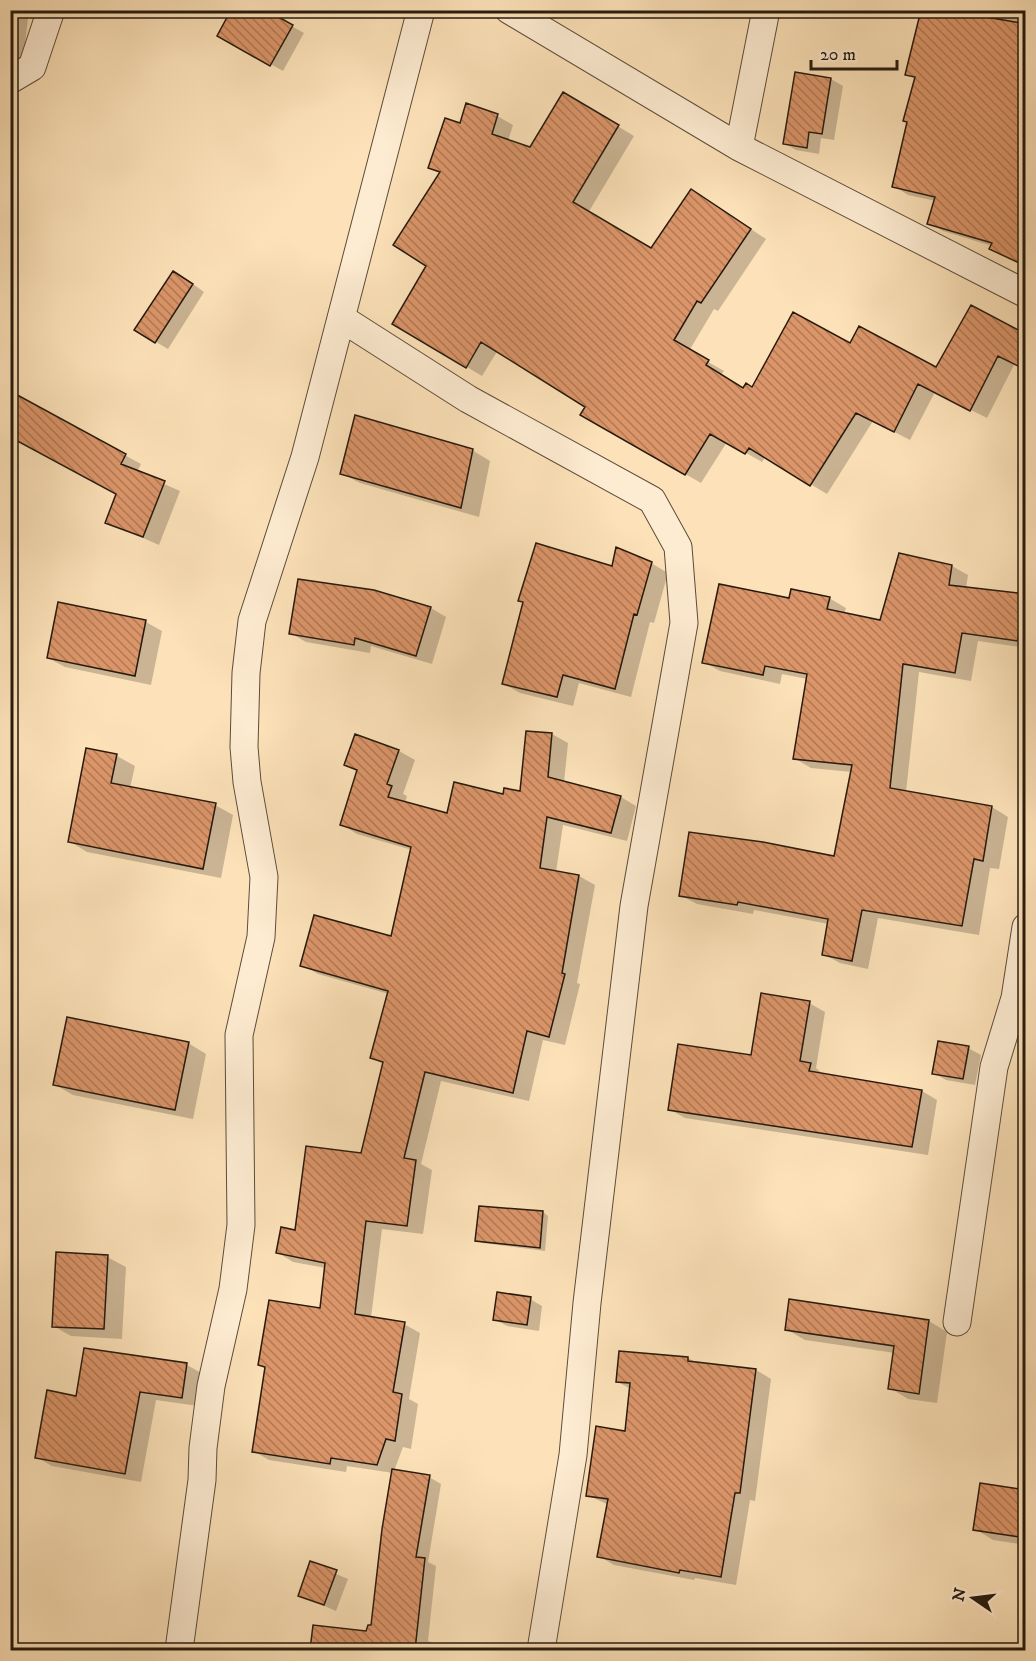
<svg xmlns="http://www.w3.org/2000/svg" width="1036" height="1661" font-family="'IM FELL DW Pica',serif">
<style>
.shadow{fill:#0003}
.building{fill:url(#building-back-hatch);stroke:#261a0e;stroke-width:1.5}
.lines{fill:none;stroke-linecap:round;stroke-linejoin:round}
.minor-casing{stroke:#5c4c39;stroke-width:29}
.minor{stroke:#feecd2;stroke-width:27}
</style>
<defs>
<pattern id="building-back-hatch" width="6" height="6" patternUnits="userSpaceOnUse" patternTransform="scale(1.5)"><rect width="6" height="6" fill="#db9569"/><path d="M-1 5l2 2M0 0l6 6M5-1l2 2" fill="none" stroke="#b17955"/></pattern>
</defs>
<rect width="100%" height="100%" fill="#fde2b9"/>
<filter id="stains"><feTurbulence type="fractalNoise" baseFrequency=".00333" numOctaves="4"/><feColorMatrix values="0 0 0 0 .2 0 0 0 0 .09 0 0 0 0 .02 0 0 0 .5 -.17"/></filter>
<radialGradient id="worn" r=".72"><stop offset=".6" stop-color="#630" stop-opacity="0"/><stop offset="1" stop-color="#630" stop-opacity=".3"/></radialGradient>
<path class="shadow" d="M10 10H29L22 68 10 67Z
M263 10 304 33 283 71 219 35Z
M922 10H1026V266L991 249 992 246 943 231 929 223 936 201 908 195 894 186 916 79 907 74Z
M831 79 843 86 834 140 821 138 819 154 796 150 784 143Z
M564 94 634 136 588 213 652 250 707 200 766 239 718 311 714 309 689 351 724 371 721 375 744 389H753L851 345 937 369 971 307 1015 363 987 418 935 392 910 440 873 421 827 494 765 457 762 462 727 442 701 483 582 415 587 406 498 350 482 376 394 324 428 266 441 174 430 168 461 125 497 116 513 125 508 141 531 149Z
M186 279 204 292 168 349 136 330Z
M10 393 141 464 137 472 180 491 159 545 107 522 118 494Z
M472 450 490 461 479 517 360 483 341 473Z
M900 555 952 566 968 575 966 588 1026 595V648L978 641 971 681 919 672 906 792 992 807 1008 817 999 869 990 868 979 935 878 918 868 969 840 963 823 954 829 924 754 910 753 914 697 904 680 895 836 858 852 772 811 768 794 758 807 679 782 674 780 684 720 671 704 662 790 600 829 598 846 608 844 614 881 621Z
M651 563 668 573 654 623 650 622 631 697 579 683 573 706 520 693 504 684 613 568Z
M374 591 431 608 446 617 432 664 371 646 370 653 306 642 290 633Z
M146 622 162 631 151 685 65 667 48 658Z
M552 734 568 743 564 783 621 797 636 806 627 841 563 825 556 872 579 876 595 885 577 983 580 984 565 1045 543 1040 529 1101 441 1081 421 1164 432 1170 423 1234 382 1229 371 1318 404 1324 420 1333 409 1399 418 1404 411 1449 403 1447 394 1471 429 1477 441 1484 428 1562 436 1566 428 1641 433 1643 431 1650H311L314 1627 368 1633 373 1627 393 1473 347 1466 346 1472 269 1460 253 1451 266 1369 259 1365 321 1310 326 1268 293 1262 277 1252 362 1154 383 1064 372 1058 389 994 318 974 302 965 393 938 412 850 357 834 341 824 358 772 346 765 399 751 415 760 403 794 407 796 405 803 448 815 504 796 522 792Z
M117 756 135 766 130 788 215 805 233 815 221 878 87 852 69 841Z
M809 1003 825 1012 816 1068 825 1076 922 1091 937 1100 928 1155 685 1118 669 1109 752 1057Z
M188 1043 206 1054 193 1119 73 1095 54 1084Z
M968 1048 981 1055 975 1085 946 1080 934 1073Z
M543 1212 548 1216 545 1251 483 1243 477 1240Z
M107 1257 126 1267 122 1339 71 1336 53 1326Z
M530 1299 542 1306 539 1331 507 1326 494 1319Z
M790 1301 929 1321 947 1332 937 1403 908 1399 890 1388 895 1353 805 1340 786 1329Z
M688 1358 697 1363 756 1370 771 1379 755 1501 750 1500 736 1585 695 1578 694 1580 614 1565 599 1556 609 1505 587 1495 626 1432 631 1389 618 1382Z
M187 1365 203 1374 198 1406 156 1400 141 1482 52 1466 36 1457 78 1397Z
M1026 1491V1545L993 1540 975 1529Z
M311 1563 348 1579 336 1611 299 1595Z"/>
<path class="building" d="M231 10H266L293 25 270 66 217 36Z
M921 10H963V13L1026 24V266L989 249 992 243 927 224 935 197 892 187 907 122 903 121 915 77 905 75Z
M795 72 831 78 822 134 809 132 807 148 783 144Z
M563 92 619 125 573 202 651 248 691 189 751 229 701 303 697 301 674 340 709 360 706 365 743 388 746 383 752 387 793 312 850 343 859 326 936 367 971 305 1026 334V370L998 356 970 411 918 384 894 432 856 413 810 486 749 448 745 454 710 434 685 475 580 415 585 407 481 342 466 368 392 324 426 266 393 245 440 172 428 168 445 118 460 123 466 103 498 114 492 134 530 147Z
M173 271 193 284 155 343 134 330Z
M10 391 126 454 121 464 165 481 143 537 105 523 116 494 10 437Z
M355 415 473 449 461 508 340 474Z
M536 543 612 566 616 547 652 562 637 615 634 614 615 689 563 675 557 697 502 684 523 602 518 601Z
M899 553 952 565 949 585 1026 594V622L1020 621 1018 641 962 633 955 673 903 664 890 788 992 806 983 861 974 859 962 926 862 910 852 961 822 955 828 919 738 902 737 905 679 896 689 832 763 842 834 856 852 765 793 759 807 674 765 666 763 675 702 663 719 584 789 598 791 589 830 597 827 609 880 620Z
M298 579 374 590 431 607 416 656 355 638 354 645 289 634Z
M58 602 146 620 135 676 47 658Z
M526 731 552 733 548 777 621 796 611 833 547 817 540 868 579 875 562 973 565 974 549 1037 527 1031 513 1093 425 1072 404 1158 416 1160 407 1226 366 1221 355 1314 405 1322 393 1392 402 1394 395 1441 386 1439 377 1465 331 1458 330 1464 252 1452 265 1367 258 1365 269 1300 320 1308 325 1263 276 1253 281 1227 295 1230 306 1146 361 1153 383 1062 370 1058 388 991 300 966 314 915 391 936 411 847 340 825 357 770 344 765 355 734 399 750 387 784 392 786 388 797 447 813 454 782 503 794 504 788 520 791Z
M86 748 117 754 111 783 216 803 203 869 68 842Z
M761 993 810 1001 800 1061 811 1063 809 1071 922 1090 912 1147 668 1110 678 1044 751 1055Z
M67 1017 189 1042 175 1110 53 1085Z
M938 1041 969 1046 963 1079 932 1074Z
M479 1206 543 1211 540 1248 475 1241Z
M56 1252 108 1255 104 1329 52 1327Z
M497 1292 531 1297 527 1325 493 1320Z
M789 1299 929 1320 919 1394 888 1389 894 1346 785 1330Z
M84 1348 187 1363 182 1398 140 1392 125 1474 35 1458 47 1390 76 1396Z
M619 1351 688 1357V1361L756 1369 740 1493H735L721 1577 680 1570 679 1573 597 1557 608 1499 586 1496 596 1426 625 1431 630 1383 616 1382Z
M392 1469 430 1475 416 1557 425 1558 415 1650H310L313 1625 366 1631 368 1625H371L382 1529Z
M980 1483 1026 1490V1538L973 1530Z
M310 1561 337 1570 324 1605 298 1596Z"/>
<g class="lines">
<defs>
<path id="minor" d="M509 10 739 147 1026 294
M10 80 32 67 51 10
M739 147 766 10
M341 318 468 399 652 500 678 547 684 623 634 906 587 1303 573 1455 541 1650
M957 1322 994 1067 1015 998 1026 927
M179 1650 202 1480 203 1448 211 1386 233 1289 241 1225 239 1035 261 937 264 877 247 782 244 747 246 673 252 621 305 457 421 10"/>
</defs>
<use href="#minor" class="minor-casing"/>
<use href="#minor" class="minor"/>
</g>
<rect width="1036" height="1661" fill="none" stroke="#fde2b9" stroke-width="36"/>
<rect x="12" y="12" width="1012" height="1637" fill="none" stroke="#261a0e" stroke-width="3"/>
<rect x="18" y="18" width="1000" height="1625" fill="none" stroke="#261a0e" stroke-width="1.5"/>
<g transform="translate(973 1598) rotate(284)" stroke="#feecd2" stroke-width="4.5" paint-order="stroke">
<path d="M0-4.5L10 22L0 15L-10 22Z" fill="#261a0e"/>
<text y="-9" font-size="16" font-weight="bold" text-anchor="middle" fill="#261a0e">N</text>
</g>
<path d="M811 60v9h86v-9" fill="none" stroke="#261a0e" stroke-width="3"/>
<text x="820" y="60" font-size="18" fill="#261a0e" stroke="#feecd2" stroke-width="4.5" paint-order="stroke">20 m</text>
<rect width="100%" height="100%" filter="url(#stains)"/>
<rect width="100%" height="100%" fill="url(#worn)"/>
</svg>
